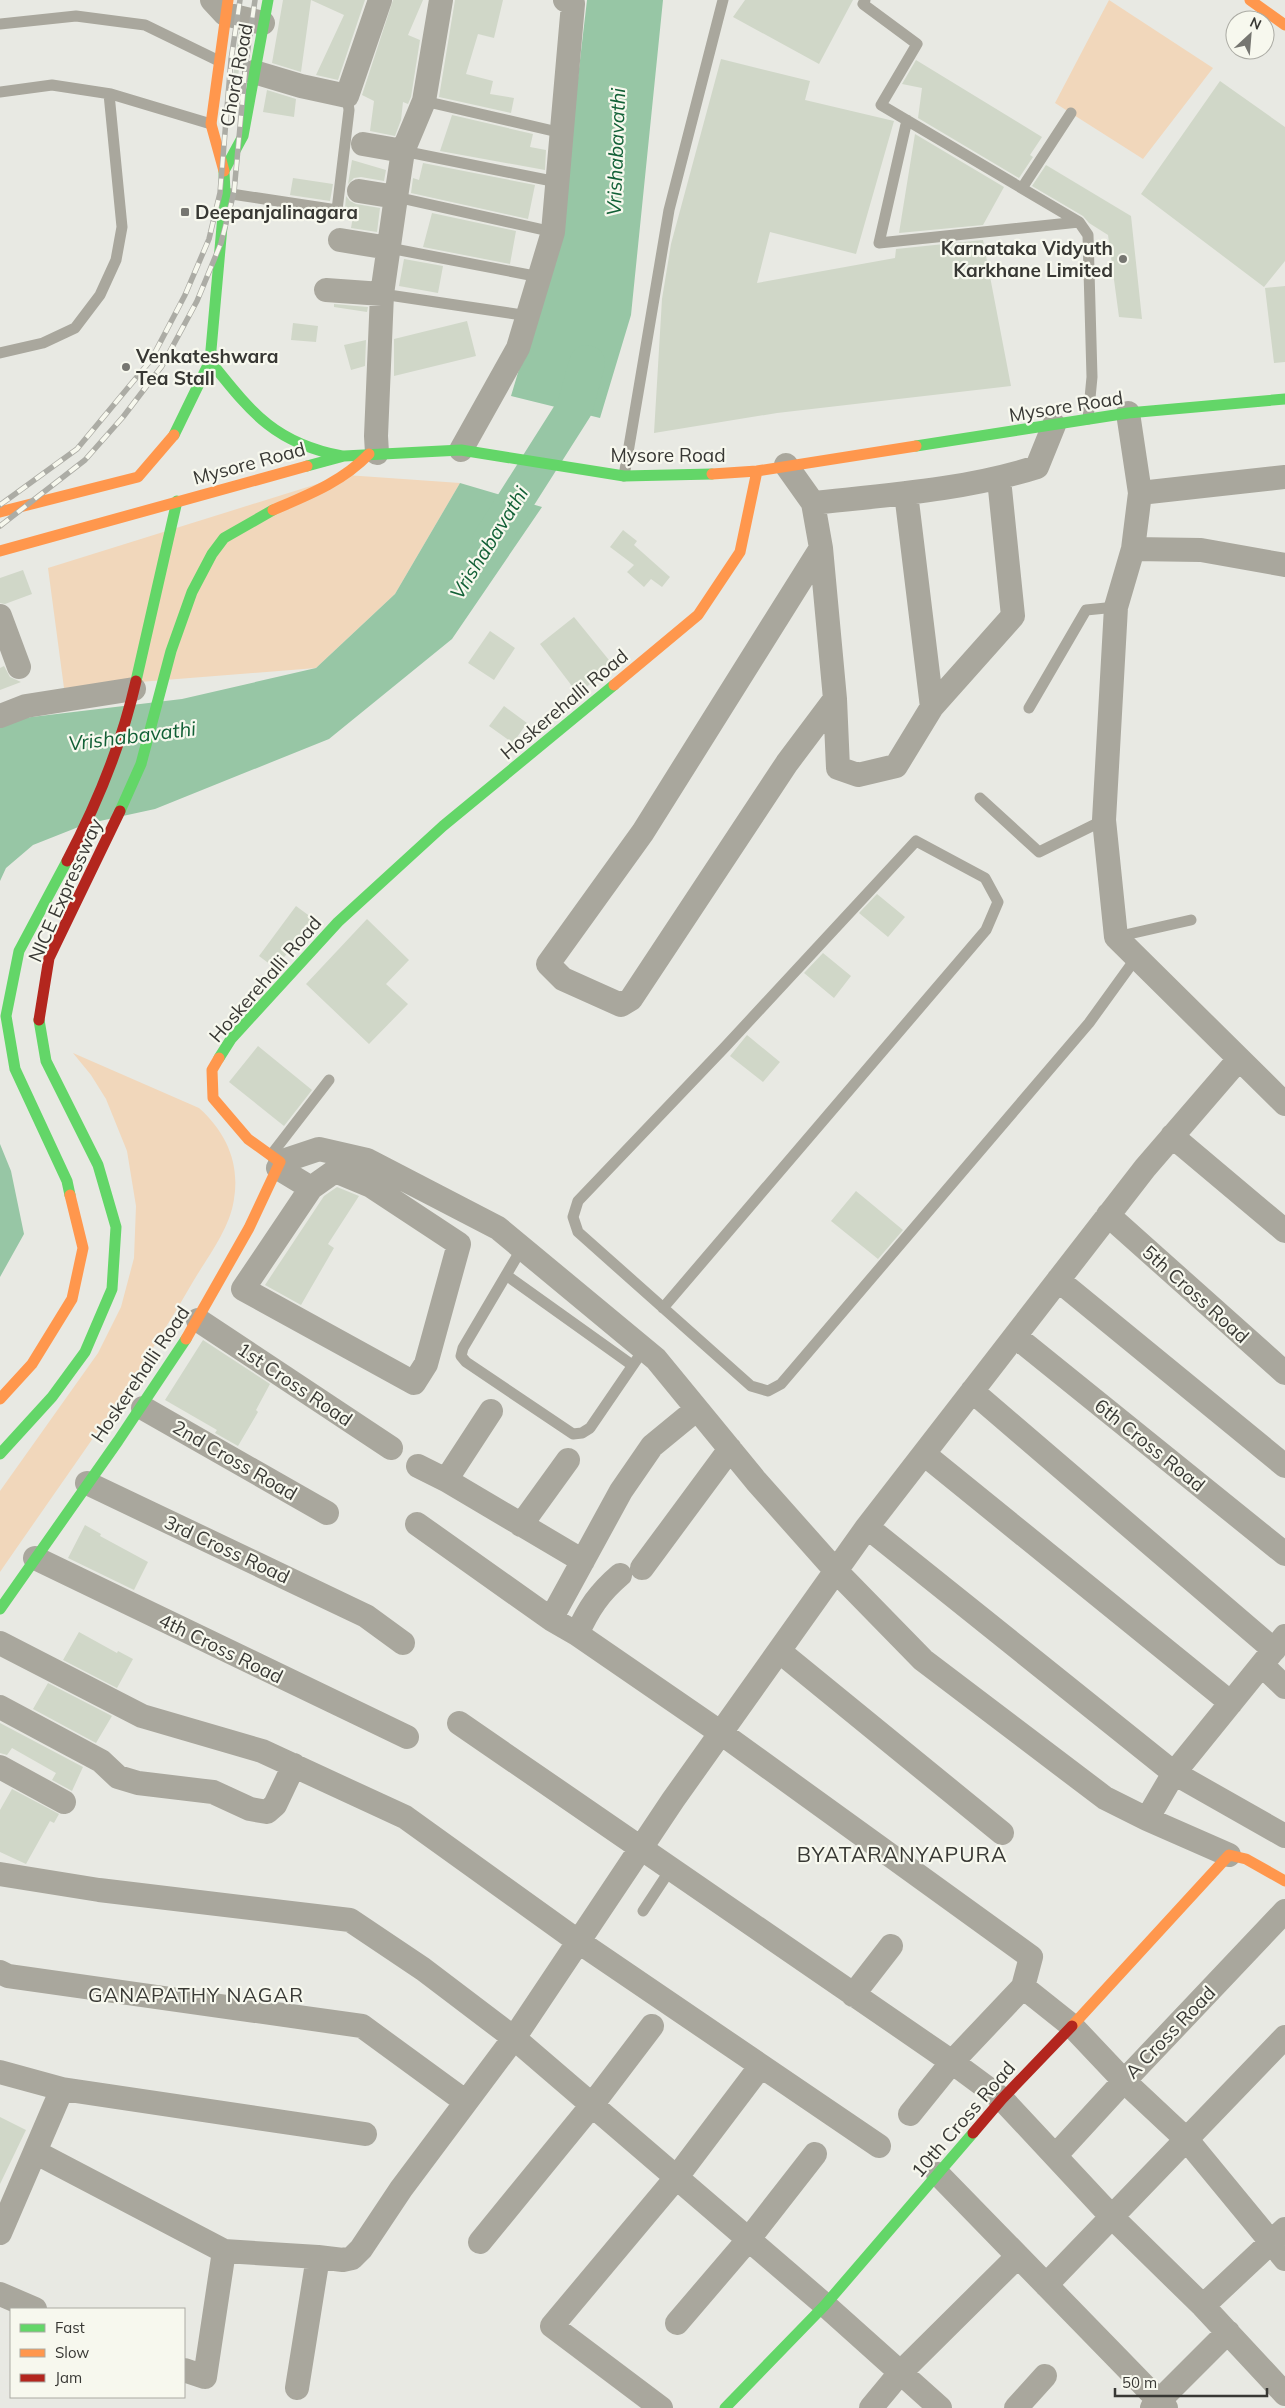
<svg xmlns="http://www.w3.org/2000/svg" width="1285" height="2408" font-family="Mulish,sans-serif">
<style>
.green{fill:#f1d7bb}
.water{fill:#97c6a5}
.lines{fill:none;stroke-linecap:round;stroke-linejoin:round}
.river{stroke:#97c6a5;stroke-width:36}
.building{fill:#d0d7c8}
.lane{stroke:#a9a79d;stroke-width:11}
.street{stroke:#a9a79d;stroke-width:24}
.fast{stroke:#63d668;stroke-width:11}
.slow{stroke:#ff974d;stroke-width:11}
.jam{stroke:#b3261e;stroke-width:11}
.rail-casing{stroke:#acaca5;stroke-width:5.5}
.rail{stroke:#f7f8ee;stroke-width:4;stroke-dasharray:11;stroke-linecap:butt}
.poi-dot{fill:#767671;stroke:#f7f8ee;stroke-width:2}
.labels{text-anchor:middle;stroke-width:4.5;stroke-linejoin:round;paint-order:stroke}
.street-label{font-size:19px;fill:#383834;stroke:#f7f8ee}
.poi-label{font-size:19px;font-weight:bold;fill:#383834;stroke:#f7f8ee;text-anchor:start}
.water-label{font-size:20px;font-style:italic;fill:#126036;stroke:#f7f8ee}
.neighbourhood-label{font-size:20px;letter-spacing:1px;fill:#383834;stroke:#f7f8ee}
.quarter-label{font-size:21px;letter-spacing:1px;fill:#383834;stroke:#f7f8ee}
</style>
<rect width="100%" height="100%" fill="#e8e9e3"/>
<path class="green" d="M1109 0 1213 68 1143 159 1055 103Z
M346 475 460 483 395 594 316 668 64 688 48 568Z
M73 1053 199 1108C226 1132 240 1163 234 1199 230 1228 209 1255 194 1280 136 1381 66 1476 0 1572V1491L98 1353 121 1307 134 1258 136 1206 127 1151 106 1099 91 1075Z"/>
<path class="water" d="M587 0H663L631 315 600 418 511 396 560 232Z
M460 483 542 507 452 639 329 739 155 809 86 824 33 845 6 868 0 881V728L15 719 182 699 316 668 395 594Z
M0 1144 11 1171 24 1234 0 1277Z"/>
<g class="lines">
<path class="river" d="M490 541 575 407 587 363"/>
</g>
<path class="building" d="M283 0H365L338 80 316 75 344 15 311 0 301 72 272 63Z
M393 0H423L408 35 420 40 411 97 408 104 403 102 401 120 395 136 370 131 374 101 362 95Z
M455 0H503L494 38 478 34 466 74 493 81 490 94 514 98 511 113 439 97Z
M745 0H853L819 64 733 17Z
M239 32 246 33 232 107H229Z
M721 59 810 81 805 100 894 121 856 254 770 232 757 283 895 258 896 249 983 240 1011 386 777 413 654 433 662 299 671 244Z
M916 60 1042 137 1030 155 1033 157 1019 178 918 118 922 88 902 84Z
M1220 81 1285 127V261L1264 287 1141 194Z
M267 90 296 99 294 117 263 112Z
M452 115 533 134 530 147 546 150 545 170 440 151Z
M915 134 1004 187 983 225 899 233Z
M352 160 386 170 384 181 361 177 354 178 348 184Z
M423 163 535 185 528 219 411 193 413 178 419 180Z
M1046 165 1131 216 1142 319 1119 317 1108 235 1089 223 1083 216 1032 186Z
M293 178 333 184 330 201 290 195Z
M346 196 350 201 356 204 380 208 377 232 351 228 354 211 345 209Z
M432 213 516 231 510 264 423 247Z
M404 259 443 266 438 293 399 286Z
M1285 286V362L1274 363 1265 288Z
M334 304 368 307 367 312 334 307Z
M467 321 476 356 394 376V339Z
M293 323 318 326 316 342 291 340Z
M366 340 365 366 351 370 344 345Z
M623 530 637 541 634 545 670 577 662 587 651 579 644 587 627 572 634 565 610 547Z
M23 570 32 594 5 604 0 603V578Z
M574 617 613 665 578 694 540 644Z
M490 631 515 648 494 680 468 663Z
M4 666 10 677 21 682 0 690V668Z
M504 706 527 723 513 743 489 726Z
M877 894 905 917 888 937 859 913Z
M296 906 315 920 275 968 259 956Z
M367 919 409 960 386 984 408 1004 369 1044 306 984Z
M823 953 851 976 834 998 804 973Z
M747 1035 780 1062 763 1082 730 1056Z
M258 1046 312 1090 284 1126 229 1082Z
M337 1187 359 1196 328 1244 334 1248 301 1305 265 1285 324 1196Z
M856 1191 903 1230 878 1259 831 1221Z
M203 1340 270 1384 256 1410 258 1412 238 1446 215 1433 217 1430 165 1400Z
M85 1525 101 1534 100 1536 148 1562 134 1590 68 1558Z
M79 1632 117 1653 118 1651 133 1659 117 1688 63 1660Z
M48 1683 112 1716 96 1743 33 1709Z
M0 1723 83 1767 72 1791 52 1780 56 1773 12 1748 7 1755 0 1753Z
M12 1789 59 1814 54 1823 50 1821 26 1864 0 1852V1810Z
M0 2117 26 2130 0 2184Z"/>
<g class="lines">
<path class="lane" d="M865 0 863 4 917 44 881 105 1079 222 1088 235 1092 377 1088 419
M0 24 76 16 145 25 219 61
M0 92 52 85 111 94 211 124
M424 101 562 133
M907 120 879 243 1079 222
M403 151 557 182
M1022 188 1071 113
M225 193 337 210 349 110 347 96
M396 197 553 232
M389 248 540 277
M382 294 529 316
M0 353 43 343 75 328 100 295 116 260 122 227 109 94
M624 476 669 210 723 0
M1029 708 1086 610 1116 607
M980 798 1039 852 1104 820
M1116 937 1191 920
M271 1155 329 1080
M522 1248 463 1348 461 1356 466 1362 573 1434 582 1433 590 1428 644 1349
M506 1275 632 1365
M663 1308 986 930 998 902 985 878 916 841 725 1047 578 1201 573 1217 578 1232 751 1386 768 1391 781 1384 1089 1023 1136 958
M643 1911 670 1870"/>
<path class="street" d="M212 0 225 14 263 23
M254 72 301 86 347 96 380 0
M363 144 403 151
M359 191 396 197
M340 240 389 248
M326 290 382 294
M1128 413 1140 493 1133 549 1116 607 1104 820 1116 937 1285 1104
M461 450 518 348 553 232 573 4 565 0
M377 453 376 436 382 294 396 197 403 151 424 101 441 0
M786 465 813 503 821 548 835 699 787 763 631 999 621 1005 563 979 548 964 643 832 821 548
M906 493 932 707
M1140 493 1285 477
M813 503C888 495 965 490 1037 467L1054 425
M1133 549 1201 550 1285 565
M0 616 19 667
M835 699 838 768 858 775 896 766 932 707 1013 616 999 479
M0 716 26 706 134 689
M1172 1136 1285 1231
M280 1162 319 1149 367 1160 498 1228 656 1359 756 1481 836 1571 923 1660 1105 1798 1147 1819
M278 1168 311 1188 335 1171 371 1186 459 1244 426 1364 414 1383 243 1289 311 1188
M1108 1215 1285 1373
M1058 1280 1285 1466
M198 1320 391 1448
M1015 1336 1285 1554
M972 1391 1274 1650
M143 1408 327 1513
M924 1454 1231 1703
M418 1466 446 1480 583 1561
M446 1480 491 1411
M87 1483 366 1616 403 1643
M417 1524 551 1619 577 1634 721 1733 1031 1957 1023 1987 1072 2026 1124 2081 1187 2140 1285 2259
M521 1525 568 1460
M867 1527 1174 1773 1147 1819 1229 1855
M35 1558 407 1737
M642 1568 730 1449
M551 1619 621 1491 652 1446 697 1409
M577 1634C589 1608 599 1593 620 1575
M1285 1636 1174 1773 1285 1836
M0 1643 142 1716 262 1751 405 1817 579 1942 879 2146
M779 1651 1002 1833
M1262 1665 1285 1687
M0 1707 101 1761 118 1777 138 1783 213 1792 250 1809 267 1812 275 1805 294 1765
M459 1723 952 2062 1002 2099 1112 2217 1203 2306
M0 1767 64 1802
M0 1874 99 1890 350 1920 423 1969 514 2038 825 2305 940 2408
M0 1972 8 1976 362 2026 466 2102
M853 1995 891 1946
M0 2072 62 2089 365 2134
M910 2114 952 2062 1023 1987
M35 2152 224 2251 205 2377 184 2370
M1056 2155 1124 2081 1285 1911
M938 2174 1166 2408
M1285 2229 1203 2306 1285 2394
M0 2233 62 2089
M480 2242 592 2105 652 2026
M224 2251 318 2257 297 2388
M318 2257 343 2260 352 2258 361 2249 401 2189 514 2038 673 1800 867 1527 1145 1168 1239 1059
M1046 2285 1285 2037
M0 2294 35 2309
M677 2323 748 2240 815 2154
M661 2408 552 2326 676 2178 760 2067
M871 2408 900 2373 1018 2256
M1016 2408 1045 2376
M1152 2408 1228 2332"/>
<path class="fast" d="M210 361C251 412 274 443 342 456
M174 435 210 361 225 193 224 171 243 136 268 0
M916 446 1128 413 1285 399
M307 466 344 456 461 450 624 476 712 474
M136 681 177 501
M120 811 141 764 171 651 192 592 212 554 224 538 273 510
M67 861 19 951 6 1016 15 1069 67 1181 70 1195
M219 1058 231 1039 338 922 443 826 614 685
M0 1454 52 1397 85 1352 112 1289 116 1227 98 1165 46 1061 39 1020
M0 1609 118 1441 186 1339
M725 2408 825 2305 973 2133"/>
<path class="slow" d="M1250 0 1285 25
M224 171 211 124 228 0
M712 474 757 471 916 446
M273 510C308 495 342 482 369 454
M0 512 138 477 174 435
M0 551 307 466
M614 685 698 615 740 552 757 471
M186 1339 249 1228 280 1162 248 1139 213 1098 212 1070 219 1058
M0 1399 32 1364 72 1299 83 1248 70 1195
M1072 2026 1229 1855 1246 1859 1285 1881"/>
<path class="jam" d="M67 861C97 804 122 743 136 681
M39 1020 49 958 120 811
M973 2133 1002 2099 1072 2026"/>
<defs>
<path id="rail" d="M0 505 77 449 151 360 185 295 209 239 220 193 231 60 240 0
M0 526 85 460 123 417 162 366 197 301 221 243 234 192 246 62 255 0"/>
</defs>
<use href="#rail" class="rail-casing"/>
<use href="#rail" class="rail"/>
</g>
<g class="poi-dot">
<rect x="180" y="207" width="10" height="10" rx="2.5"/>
<circle cx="1123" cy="259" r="5"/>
<circle cx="126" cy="367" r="5"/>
</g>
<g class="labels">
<g class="street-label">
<text transform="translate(236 75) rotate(-79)" y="7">Chord Road</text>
<text transform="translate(1066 406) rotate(-9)" y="7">Mysore Road</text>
<text x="668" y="462">Mysore Road</text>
<text transform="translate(249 463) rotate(-15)" y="7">Mysore Road</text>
<text transform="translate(564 704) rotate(-40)" y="7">Hoskerehalli Road</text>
<text transform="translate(65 890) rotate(-66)" y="7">NICE Expressway</text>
<text transform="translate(265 979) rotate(-49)" y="7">Hoskerehalli Road</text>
<text transform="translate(1196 1294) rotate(42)" y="7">5th Cross Road</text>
<text transform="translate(140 1374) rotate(-56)" y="7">Hoskerehalli Road</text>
<text transform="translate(295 1384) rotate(34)" y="7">1st Cross Road</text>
<text transform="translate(1150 1445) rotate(39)" y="7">6th Cross Road</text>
<text transform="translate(235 1460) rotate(30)" y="7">2nd Cross Road</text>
<text transform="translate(227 1549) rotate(25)" y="7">3rd Cross Road</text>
<text transform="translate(221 1648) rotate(26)" y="7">4th Cross Road</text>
<text transform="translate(1170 2032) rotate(-46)" y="7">A Cross Road</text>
<text transform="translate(963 2119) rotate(-49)" y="7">10th Cross Road</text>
</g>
<g class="poi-label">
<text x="195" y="219">Deepanjalinagara</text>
<text x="1113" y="255" text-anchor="end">Karnataka Vidyuth<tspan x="1113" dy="22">Karkhane Limited</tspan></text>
<text x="136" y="363">Venkateshwara<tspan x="136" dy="22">Tea Stall</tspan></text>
</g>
<g class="water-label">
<text transform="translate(616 152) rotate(-88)" y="7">Vrishabavathi</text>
<text transform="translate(489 543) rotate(-58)" y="7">Vrishabavathi</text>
<text transform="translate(132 736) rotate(-7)" y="7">Vrishabavathi</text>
</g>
<g class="neighbourhood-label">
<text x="196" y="2002">GANAPATHY NAGAR</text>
</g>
<g class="quarter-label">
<text x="902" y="1862">BYATARANYAPURA</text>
</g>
</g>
<rect x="10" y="2308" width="175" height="90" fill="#f7f8ee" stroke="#ababa4"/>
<rect x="20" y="2324" width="25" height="8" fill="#63d668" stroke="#ababa4"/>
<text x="55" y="2333" font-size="15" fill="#383834">Fast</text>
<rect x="20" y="2349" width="25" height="8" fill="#ff974d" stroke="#ababa4"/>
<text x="55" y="2358" font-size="15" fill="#383834">Slow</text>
<rect x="20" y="2374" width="25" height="8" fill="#b3261e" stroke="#ababa4"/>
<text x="55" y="2383" font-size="15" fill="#383834">Jam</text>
<g transform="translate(1250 35) rotate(26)"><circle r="24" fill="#f7f8ee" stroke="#ababa4"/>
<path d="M0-4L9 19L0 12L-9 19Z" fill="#767671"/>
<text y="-8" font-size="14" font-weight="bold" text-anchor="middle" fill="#383834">N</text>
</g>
<path d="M1115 2388v8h152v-8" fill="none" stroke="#383834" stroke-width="2.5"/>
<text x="1122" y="2388" font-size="15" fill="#383834" stroke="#f7f8ee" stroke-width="4" paint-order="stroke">50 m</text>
</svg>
